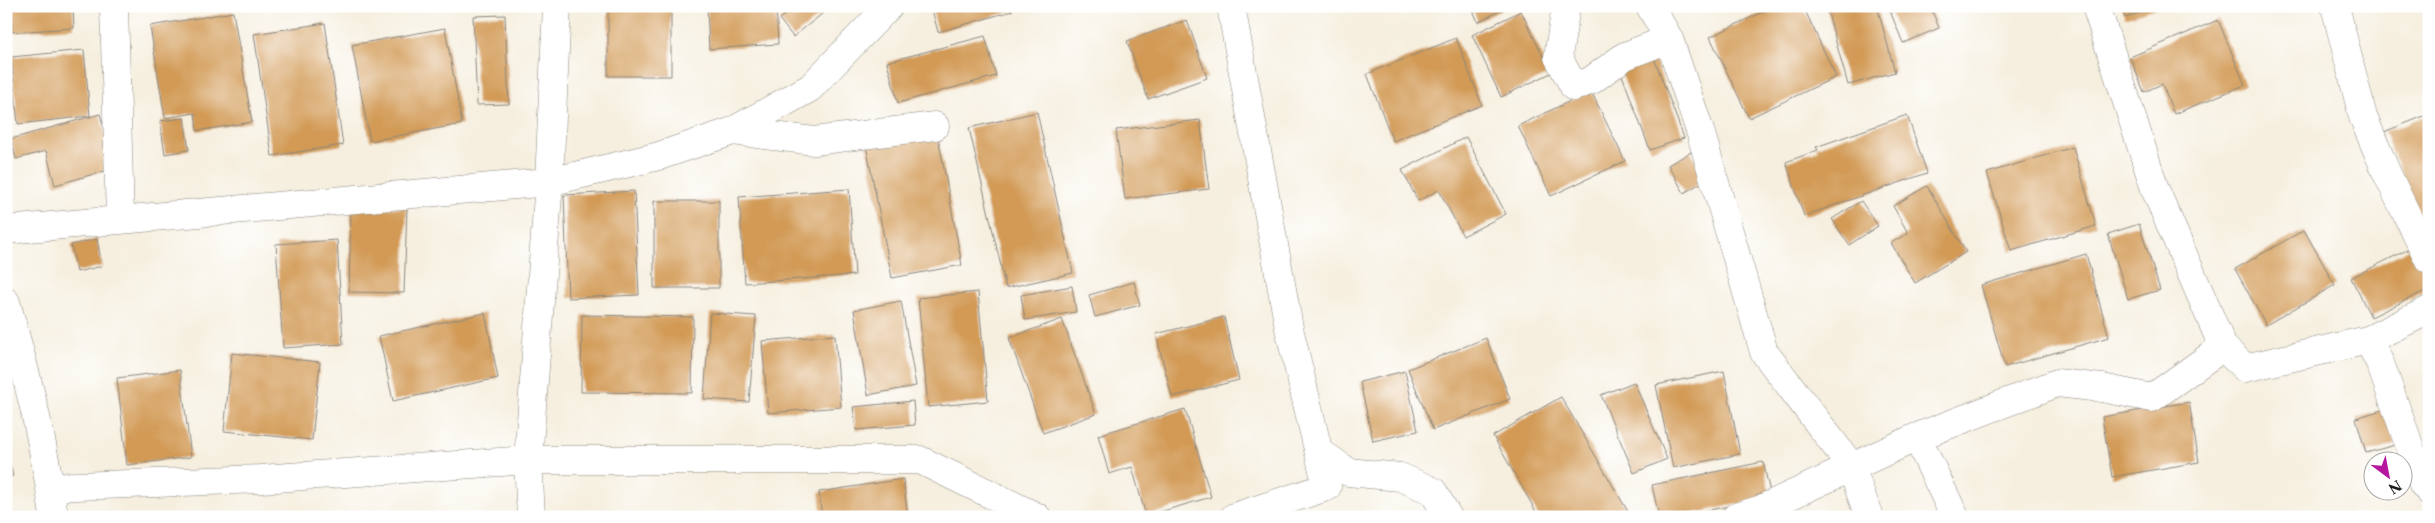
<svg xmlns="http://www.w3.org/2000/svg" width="2435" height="523" font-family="'Libre Caslon Text',serif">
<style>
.building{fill:#d29a55}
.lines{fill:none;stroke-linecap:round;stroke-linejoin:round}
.minor-casing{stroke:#89867e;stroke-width:29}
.minor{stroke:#fff;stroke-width:28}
</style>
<rect width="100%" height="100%" fill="#fff"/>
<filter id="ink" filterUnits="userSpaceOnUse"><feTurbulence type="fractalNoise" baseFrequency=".02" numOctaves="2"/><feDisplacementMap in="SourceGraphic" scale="10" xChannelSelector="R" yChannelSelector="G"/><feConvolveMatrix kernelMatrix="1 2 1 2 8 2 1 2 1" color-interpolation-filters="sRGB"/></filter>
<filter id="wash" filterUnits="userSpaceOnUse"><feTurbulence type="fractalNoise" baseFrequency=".0096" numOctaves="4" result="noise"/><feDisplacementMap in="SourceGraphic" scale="20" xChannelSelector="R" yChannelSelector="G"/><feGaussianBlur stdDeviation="1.12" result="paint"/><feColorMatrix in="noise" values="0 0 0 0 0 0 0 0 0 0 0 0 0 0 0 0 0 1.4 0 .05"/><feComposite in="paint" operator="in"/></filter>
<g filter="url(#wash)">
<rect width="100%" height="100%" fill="#f6efdf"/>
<g id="blocks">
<path class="building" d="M11 6H73L74 28 12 32Z
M608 6H671V76H608Z
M707 6H776L778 44 709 49Z
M797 6H832L793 37 779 19Z
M931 6H1011L1012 11 938 32Z
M1471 6H1509L1478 22Z
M1775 6H1803L1836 77 1749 118 1710 37Z
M1826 6H1877L1895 72 1848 85Z
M1888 6H1930L1939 28 1903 43Z
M2121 6H2158V7L2125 18Z
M1521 11 1551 73 1501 97 1472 35Z
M233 12 252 122 197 131 195 113 165 118 150 26Z
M505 15 509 104 477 105 473 16Z
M1187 20 1207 78 1148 99 1127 41Z
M2218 20 2245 85 2174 114 2162 84 2144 92 2130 57Z
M325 23 343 145 272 156 254 34Z
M445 28 462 124 370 141 352 45Z
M985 36 996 76 898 103 887 62Z
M1456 38 1482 105 1393 141 1367 74Z
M84 50 90 116 18 124 11 57Z
M1653 55 1684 138 1650 150 1619 67Z
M1591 91 1625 161 1551 196 1518 126Z
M1037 112 1073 273 1006 288 969 128Z
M100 114 115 168 55 185 46 151 16 159 11 139Z
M2429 114V243L2384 132Z
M1907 115 1927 173 1804 216 1786 162 1818 150 1816 147Z
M184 118 189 150 165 154 160 121Z
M1200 120 1209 189 1125 199 1116 130Z
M937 131 962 265 892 278 866 145Z
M1466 137 1506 214 1463 236 1439 190 1418 201 1402 170Z
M2073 147 2096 226 2011 251 1987 173Z
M1691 152 1707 179 1684 193 1668 165Z
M1927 186 1966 252 1915 283 1891 243 1908 233 1893 206Z
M849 189 855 275 745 283 739 197Z
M634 191 639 295 568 298 564 195Z
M654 201H719V288H654Z
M1861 201 1878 226 1849 245 1832 219Z
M351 207 407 208 404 293 349 292Z
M2139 224 2160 290 2128 299 2108 234Z
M2304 230 2335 285 2266 325 2235 269Z
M97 239 102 266 77 272 71 245Z
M337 240 343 344 283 348 276 244Z
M2413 247 2429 279V289L2371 317 2351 278Z
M2086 254 2109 337 2005 367 1981 285Z
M1134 282 1140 305 1095 317 1089 295Z
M1072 286 1076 312 1025 320 1021 295Z
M978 292 988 401 928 407 918 298Z
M901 301 916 386 868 395 854 310Z
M485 313 498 378 393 401 379 336Z
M710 313 756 316 749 402 704 399Z
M582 315 693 317 692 393 581 392Z
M1224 317 1239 380 1172 397 1156 334Z
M1062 319 1096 414 1043 433 1009 338Z
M835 335 841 407 768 413 762 341Z
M1486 338 1510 399 1433 430 1408 369Z
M232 353 320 362 312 440 224 431Z
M180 370 191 457 127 465 117 378Z
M1405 371 1418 431 1373 441 1360 382Z
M1724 371 1740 454 1673 468 1656 385Z
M1634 382 1667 459 1634 473 1601 395Z
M1561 397 1630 515 1627 517H1539L1493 436Z
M913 401 915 425 856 430 853 407Z
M2189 402 2199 462 2112 477 2102 417Z
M1185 409 1211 497 1146 516 1132 467 1109 474 1098 435Z
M2385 409 2395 445 2366 453 2356 418Z
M6 448 13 476 6 478Z
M1763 462 1771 497 1677 517H1659L1652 485Z
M903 479 908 517H822L819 492Z"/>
</g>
</g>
<g filter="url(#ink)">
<use href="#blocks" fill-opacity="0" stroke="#89867e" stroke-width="1"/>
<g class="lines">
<defs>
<path id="minor" d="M114 6 120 219
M1231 6 1289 328 1327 487
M1566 6 1558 57 1574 87 1592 80 1625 56 1669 39
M1650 6 1669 39 1701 134 1764 352 1851 466 1869 517
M2096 6 2155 189 2223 347
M2335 6 2363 117 2388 176 2429 260
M733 131 814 141 935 126
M6 230 549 182 659 156 733 131 810 88 889 6
M6 302C26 372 45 444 54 517
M2368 340 2380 363 2423 484 2429 491
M1917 437 1955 517
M1327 475V457L1348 472 1400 477 1433 491 1448 517
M50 487 261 479 528 460H920L1037 517
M531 517 528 460 549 182 557 6
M1234 517 1327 487
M1736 517 1759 510 1917 437 2057 383 2102 388 2152 398 2223 347 2245 368 2368 340 2429 310"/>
</defs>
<use href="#minor" class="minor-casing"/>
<use href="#minor" class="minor"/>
</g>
</g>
<rect width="2435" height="523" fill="none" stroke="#fff" stroke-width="25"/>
<g transform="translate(2388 476) rotate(148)"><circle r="24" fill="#ffffff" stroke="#a4a4a4"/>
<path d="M0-4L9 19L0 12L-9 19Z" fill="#b5179e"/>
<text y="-8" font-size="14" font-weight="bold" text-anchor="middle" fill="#1c1c1c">N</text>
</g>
</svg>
